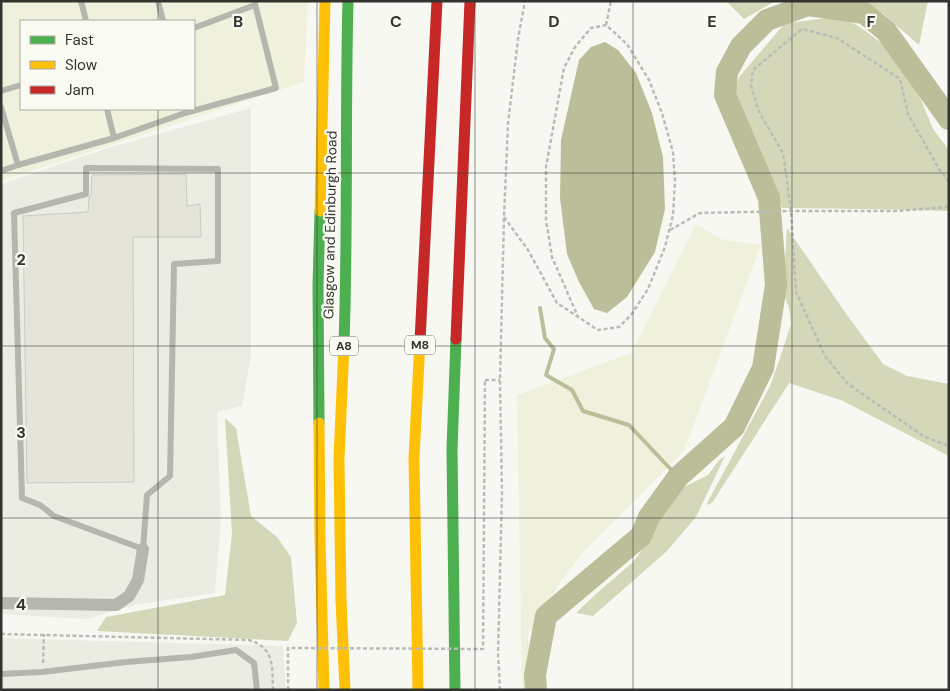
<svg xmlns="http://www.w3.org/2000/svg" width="950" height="691" font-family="'DM Sans',sans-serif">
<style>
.built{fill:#ebece2}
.green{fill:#f0f1dc;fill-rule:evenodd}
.forest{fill:#d5d7b9}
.water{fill:#bbbe99}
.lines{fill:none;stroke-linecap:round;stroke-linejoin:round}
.stream{stroke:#bbbe99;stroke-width:4}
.river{stroke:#bbbe99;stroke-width:22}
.building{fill:#e4e4d8;stroke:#cbcbc8}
.path{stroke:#bcbcb7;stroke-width:2.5;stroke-dasharray:4 2.5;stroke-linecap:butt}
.lane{stroke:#b5b6ae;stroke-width:6}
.street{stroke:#b5b6ae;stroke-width:12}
.fast{stroke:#4caf50;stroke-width:11}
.slow{stroke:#ffc107;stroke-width:11}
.jam{stroke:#c62828;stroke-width:11}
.path-bridge{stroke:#bcbcb7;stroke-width:2.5;stroke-dasharray:4 2.5;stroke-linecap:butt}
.grid{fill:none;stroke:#333330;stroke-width:1;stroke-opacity:0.55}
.labels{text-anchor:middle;stroke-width:4.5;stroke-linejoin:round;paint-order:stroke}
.shield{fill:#f9faf1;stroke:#6e6f6a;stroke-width:1}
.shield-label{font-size:12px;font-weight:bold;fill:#333330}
.street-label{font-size:14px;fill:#333330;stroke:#f9faf1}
.grid-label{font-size:16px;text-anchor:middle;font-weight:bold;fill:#333330;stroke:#f9faf1;stroke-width:4.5;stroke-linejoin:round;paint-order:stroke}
</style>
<rect width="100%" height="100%" fill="#f8f8f3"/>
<path class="built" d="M251 108V355L242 406 217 412 221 521 215 593 135 605 86 619 1 614V184L108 148Z
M1 638 283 646 286 690H1Z"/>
<path class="green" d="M1 1H308L304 82 1 181ZM21 21H194V109H21Z
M696 224 721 239 761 245 684 451 584 551 561 581 528 634 532 690H522L517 395 631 353Z"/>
<path class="forest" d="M726 1H775L744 19Z
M858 1H928L919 45 882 13Z
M839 16 860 27 888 48 904 67 922 102 933 129 949 150V211L866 209 782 208 742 110 734 93 739 77 785 23 805 21Z
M787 228 847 315 883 364 907 376 949 384V456L843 401 789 383 712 503 706 505 770 386 780 358 791 324 789 308 783 292Z
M225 418 236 428 251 516 277 537 291 557 297 623 288 641 97 631 106 617 225 595 232 534Z
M725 456 696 517 667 551 593 616 576 613 597 593 633 562 651 538 658 522 662 509 682 488 708 475 719 460Z"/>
<path class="water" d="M605 42 618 50 636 73 652 113 663 157 665 209 655 252 627 297 607 313 594 309 579 282 567 254 560 198 561 140 579 60 591 47Z"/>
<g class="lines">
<path class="stream" d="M540 308 545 338 554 349 546 375 572 390 583 411 629 425 678 477"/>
<path class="river" d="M536 690 535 675 546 616 641 536 649 517 678 477 734 427 763 368 776 285 769 198 725 95 727 72 741 46 767 20 808 5 864 13 886 31 949 119"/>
</g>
<path class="building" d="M186 174 187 206 200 204 201 237H133L134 482 27 483 23 216 88 212 89 198 91 194 92 175Z"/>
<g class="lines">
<path class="path" d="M606 25 611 1
M949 182 939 169 908 114 900 79 837 38 802 29 753 70 751 86 759 112 783 153 791 211 796 292 825 356 848 384 925 437 949 446
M504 217 528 250 557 303 598 330 619 327 631 315 648 289 665 247 673 215 675 181 673 152 662 113 649 80 627 44 606 25 591 28 575 47 564 68 546 167V220L552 257 578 317
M670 230 700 213 791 211H897L949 207
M485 380H500
M1 634 249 640C275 648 272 667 273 690
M43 663 44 634
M500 690 498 654 502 493 500 380 504 217 508 124 518 39 525 1"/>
<path class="lane" d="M81 1 86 21
M158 1 163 21
M194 28 255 5V2
M1 91 21 85
M1 107 18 165
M107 109 114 138 185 113 276 88 255 4
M86 168 218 169V261L174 264 170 476 147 495 143 549 54 516 40 505 22 498 14 213 86 194Z
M1 171 18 165 114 138
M1 674 42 672 126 662 191 657 236 650 254 663 257 690"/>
<path class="street" d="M1 603 116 605 129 596 138 580 143 549"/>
<path class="fast" d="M344 344C348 229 345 115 348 1
M319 423 318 286 320 211
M455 690 452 449 456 339"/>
<path class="slow" d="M320 211 325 1
M344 344 339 459 341 600 345 690
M319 423 320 539 324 690
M418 690 414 458 420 341"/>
<path class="jam" d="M456 339 470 1
M420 341 437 1"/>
<path class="path-bridge" d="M288 690V648L483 649 485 380"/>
</g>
<path class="grid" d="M158 1V21M317 1V690M475 1V690M633 1V690M792 1V690M158 109V690M1 173H949M1 346H949M1 518H949"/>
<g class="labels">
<g class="shield">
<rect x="405" y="335.5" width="30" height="19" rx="4"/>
<rect x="330" y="336.5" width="28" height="19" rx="4"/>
</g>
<g class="shield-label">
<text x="420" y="349">M8</text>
<text x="344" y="350">A8</text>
</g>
<g class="street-label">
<text transform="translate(330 225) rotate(-89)" y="5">Glasgow and Edinburgh Road</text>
</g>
</g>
<g class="grid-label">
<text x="238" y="27">B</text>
<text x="396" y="27">C</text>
<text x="554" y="27">D</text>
<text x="712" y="27">E</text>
<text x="871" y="27">F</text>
<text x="21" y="265">2</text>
<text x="21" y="438">3</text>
<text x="21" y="610">4</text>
</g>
<rect width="950" height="691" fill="none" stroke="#333330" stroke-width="5"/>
<rect x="20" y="20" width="175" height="90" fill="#f9faf1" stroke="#aaaaa4"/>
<rect x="30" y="36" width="25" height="8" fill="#4caf50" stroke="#aaaaa4"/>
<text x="65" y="45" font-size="15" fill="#333330">Fast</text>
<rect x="30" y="61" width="25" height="8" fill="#ffc107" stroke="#aaaaa4"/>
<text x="65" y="70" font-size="15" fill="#333330">Slow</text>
<rect x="30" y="86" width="25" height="8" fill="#c62828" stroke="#aaaaa4"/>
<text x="65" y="95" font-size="15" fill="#333330">Jam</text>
</svg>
